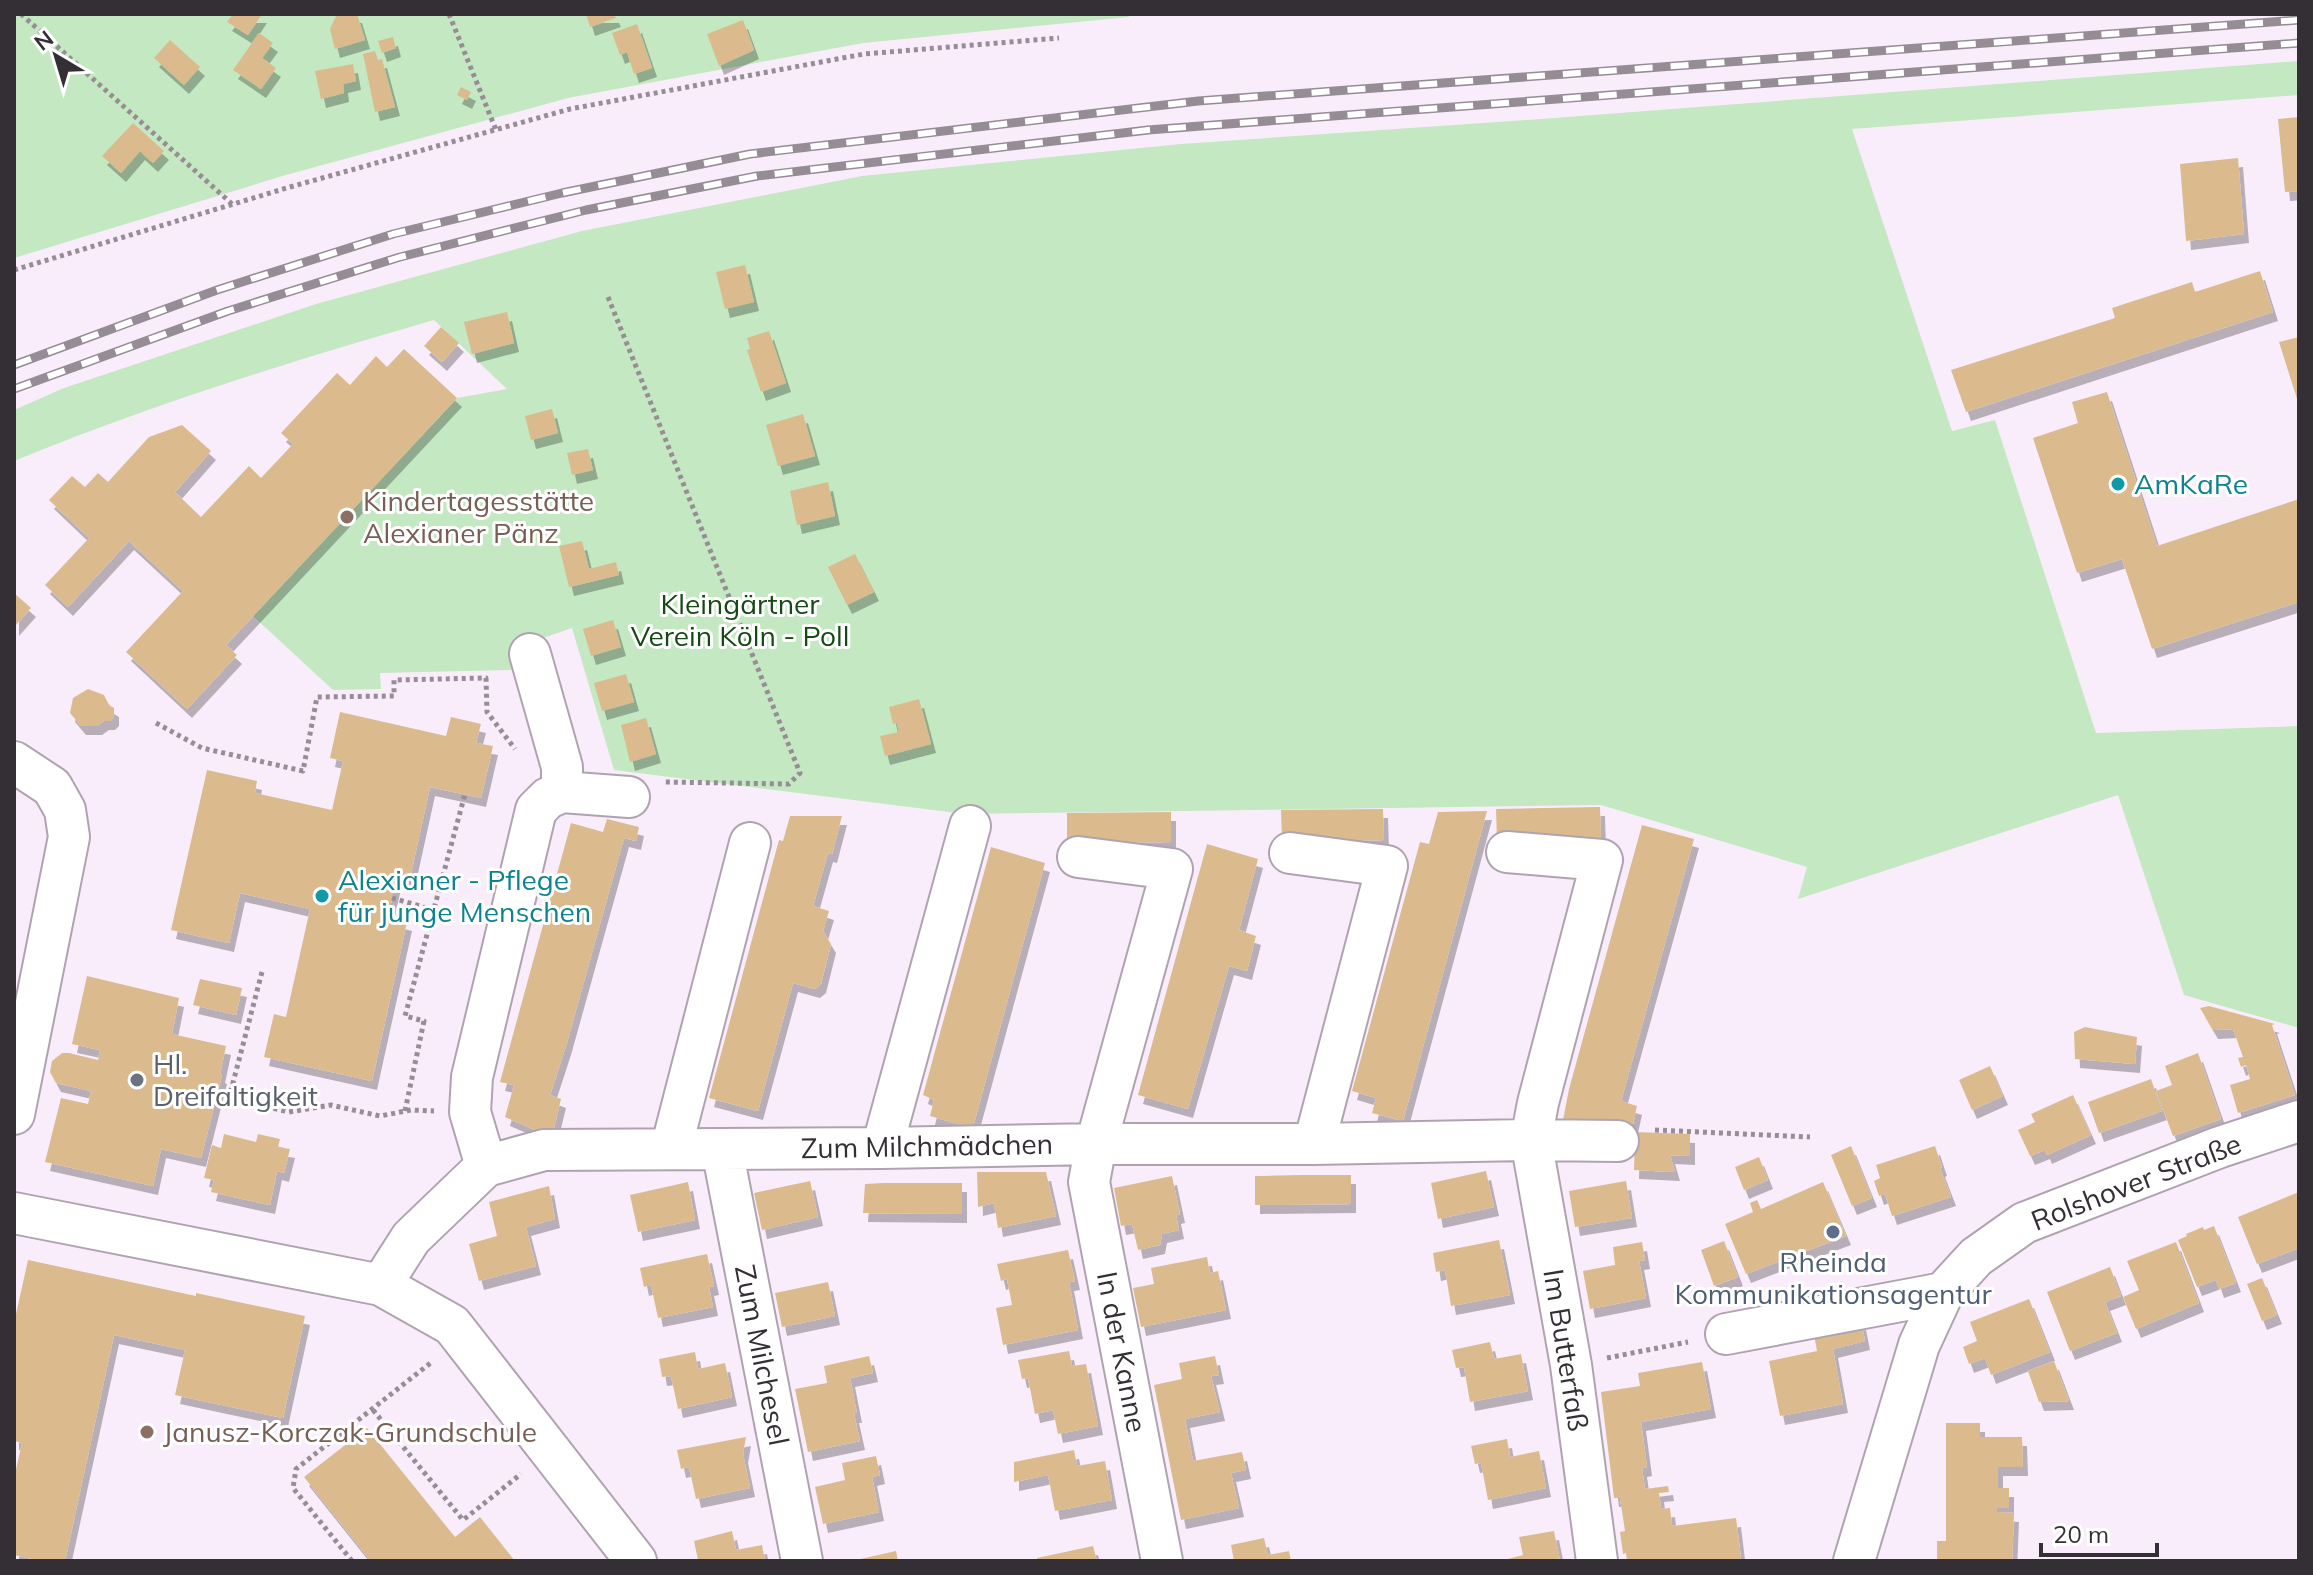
<svg xmlns="http://www.w3.org/2000/svg" width="2313" height="1575" font-family="Mulish,sans-serif">
<style>
.green{fill:#c4e8c1}
.building{fill:#dbbb8d;filter:url(#shadow)}
.lines{fill:none;stroke-linecap:round;stroke-linejoin:round}
.minor-casing{stroke:#b0a3b0;stroke-width:44}
.path{stroke:#968d96;stroke-width:5;stroke-dasharray:4 4;stroke-linecap:butt}
.minor{stroke:#fff;stroke-width:40}
.rail-casing{stroke:#958c96;stroke-width:9}
.rail{stroke:#fff;stroke-width:6;stroke-dasharray:18;stroke-linecap:butt}
.culture-dot{fill:#0f9aa8;stroke:#fff;stroke-width:3}
.education-dot{fill:#8d6e63;stroke:#fff;stroke-width:3}
.worship-dot{fill:#6b7280;stroke:#fff;stroke-width:3}
.service-dot{fill:#5c6f8a;stroke:#fff;stroke-width:3}
.labels{text-anchor:middle;stroke-width:6;stroke-linejoin:round;paint-order:stroke}
.culture-label{font-size:28px;fill:#0d838f;stroke:#fff;text-anchor:start}
.education-label{font-size:28px;fill:#785e54;stroke:#fff;text-anchor:start}
.park-label{font-size:28px;fill:#154a14;stroke:#fff}
.worship-label{font-size:28px;fill:#5b616d;stroke:#fff;text-anchor:start}
.street-label{font-size:28px;fill:#342f34;stroke:#fff}
.service-label{font-size:28px;fill:#4e5e75;stroke:#fff}
</style>
<defs>
<filter id="shadow"><feDropShadow dx="5" dy="9" stdDeviation="0" flood-color="#0004"/></filter>
</defs>
<rect width="100%" height="100%" fill="#faedfb"/>
<path class="green" d="M14 14H1128L1129 17 863 43 568 98 286 175 14 258Z
M2299 61V95L1852 129 1952 431 1995 420 2096 733 2299 726V1028L2184 995 2118 795 1798 899 1807 867 1601 805 965 814 614 770 572 628 511 649 513 670 380 673 381 689 333 690 253 616 457 398 507 389 434 320C292 361 151 405 14 461V410L64 388 316 304 582 231 862 176 1181 144 1541 119Z"/>
<path class="building" d="M233 14H262L248 35 227 22Z
M337 14H357L365 40 335 49 330 29Z
M586 14H614L616 18 590 27Z
M743 20 754 50 719 66 707 34Z
M637 24 652 68 634 74 627 52 620 55 612 33Z
M259 33 273 43 262 58 276 68 261 89 233 70Z
M393 37 396 48 382 53 378 41Z
M170 40 200 67 184 85 154 58Z
M375 51 378 60 382 59 395 107 375 112 363 54Z
M353 64 356 81 343 84 344 93 321 99 315 71Z
M461 87 471 92 467 100 457 95Z
M2299 117V191L2285 192 2278 119Z
M133 123 164 151 153 163 140 151 121 173 102 156Z
M2238 158 2244 234 2186 241 2180 164Z
M745 265 754 302 725 309 716 272Z
M2260 271 2273 312 1966 412 1951 370 2115 318 2112 308 2192 282 2195 292Z
M507 312 514 343 472 354 464 322Z
M441 327 459 343 442 362 424 346Z
M769 331 786 383 761 392 747 350 750 349 747 338Z
M2299 337V402H2298L2279 342Z
M404 349 457 398 226 645 237 655 187 709 126 652 183 591 129 541 68 607 45 585 89 538 49 500 72 476 85 487 98 473 108 482 149 437 182 425 211 451 175 492 201 517 249 466 261 478 293 444 281 433 337 373 350 385 376 356 387 367Z
M2107 392 2157 546 2299 499V602L2152 649 2122 559 2077 573 2033 438 2078 423 2072 402Z
M552 409 558 433 531 440 525 416Z
M803 414 815 456 778 466 766 425Z
M588 449 593 470 572 475 567 453Z
M828 482 835 516 797 525 790 491Z
M582 541 589 569 616 562 619 575 569 587 559 546Z
M855 554 874 592 847 605 828 567Z
M14 593 31 608 14 627Z
M613 620 621 647 591 656 583 629Z
M626 674 634 702 602 711 594 683Z
M88 689 104 695 109 705 114 708V717L110 721H104L97 726H81L70 713 73 698Z
M919 699 931 744 885 756 880 736 899 732 897 723 893 724 889 707Z
M340 712 446 736 451 717 481 724 476 743 493 746 481 798 430 787 410 878 397 875 388 917 407 922 372 1081 264 1057 274 1014 286 1017 310 909 240 893 229 943 171 930 207 770 257 781 255 793 332 810 343 761 330 758Z
M646 718 656 754 630 762 621 725Z
M1600 807 1601 839 1497 840 1496 809Z
M1383 809 1384 840 1282 842 1281 810Z
M1487 811 1403 1121 1372 1113 1376 1098 1352 1091 1420 842 1429 844 1438 812Z
M1171 812V842L1067 843V813Z
M790 816H842L832 854 828 853 813 906 829 911 823 931 831 944 821 984 815 989 793 983 758 1111 709 1098 779 840 783 841Z
M607 819 639 827 636 841 624 838 566 1046 550 1095 561 1099 553 1132 542 1133 505 1117 514 1085 500 1082 571 823 603 832Z
M1642 825 1694 839 1621 1101 1637 1106 1633 1124 1563 1120 1569 1089Z
M1207 844 1258 859 1239 930 1256 936 1247 971 1229 966 1188 1109 1138 1095Z
M991 847 1045 863 973 1127H968L930 1116 934 1100 923 1095Z
M87 976 179 998 172 1034 226 1046 220 1074 222 1075 201 1158 161 1149 153 1186 45 1162 61 1098 88 1104 91 1091 56 1083 50 1072 52 1061 62 1053H69L98 1060 100 1050 72 1044Z
M200 979 242 988 236 1015 193 1005Z
M2209 1006 2275 1024 2272 1025 2295 1095 2238 1113 2230 1085 2250 1079 2246 1065 2241 1067 2238 1058 2243 1057 2233 1029 2213 1030 2200 1008Z
M2085 1027 2137 1037 2135 1064 2075 1059 2074 1032Z
M2198 1053 2221 1119 2173 1136 2156 1091 2172 1085 2165 1066Z
M1990 1066 2003 1096 1972 1110 1959 1080Z
M2151 1079 2162 1111 2099 1133 2088 1102Z
M2073 1095 2091 1135 2047 1155 2045 1150 2030 1156 2018 1130 2035 1122 2031 1114Z
M1635 1132 1690 1134V1156L1670 1155 1675 1172 1634 1170Z
M224 1134 256 1142 258 1134 280 1139 278 1147 290 1149 284 1173 277 1171 270 1205 211 1192 214 1180 204 1178 212 1145 221 1148Z
M1851 1146 1872 1198 1852 1206 1831 1155Z
M1935 1146 1942 1167 1940 1168 1951 1197 1892 1216 1885 1194 1879 1196 1874 1181 1880 1178 1876 1165Z
M1759 1157 1768 1180 1744 1190 1735 1167Z
M1486 1171 1494 1207 1438 1219 1431 1183Z
M977 1172H1046L1056 1216 998 1228 994 1203 978 1207Z
M1303 1175H1351V1204L1255 1205V1176Z
M1172 1176 1180 1214 1176 1215 1179 1230 1162 1234 1160 1245 1138 1250 1132 1224 1121 1226 1114 1188Z
M810 1181 818 1217 762 1230 754 1193Z
M1626 1181 1632 1218 1575 1227 1569 1191Z
M688 1182 695 1220 638 1232 630 1195Z
M1823 1182 1846 1236 1746 1274 1725 1224 1753 1212 1750 1203 1757 1200 1761 1209Z
M883 1183H962V1214L863 1213 865 1184Z
M549 1186 555 1219 526 1227 536 1266 479 1281 469 1244 497 1236 489 1202Z
M2299 1192V1248L2257 1264 2238 1217Z
M2214 1226 2236 1283 2219 1289 2216 1280 2197 1287 2178 1240 2187 1236 2186 1234 2203 1227 2204 1230Z
M1499 1240 1510 1295 1451 1306 1445 1270 1436 1272 1433 1253Z
M1724 1241 1738 1277 1714 1286 1701 1250Z
M1642 1242 1645 1260 1639 1261 1646 1298 1590 1309 1583 1271 1615 1265 1613 1247Z
M2176 1242 2199 1303 2136 1329 2123 1297 2139 1290 2127 1261Z
M1068 1250 1075 1281 1069 1282 1078 1330 1003 1345 996 1308 1012 1305 1007 1279 1001 1281 997 1264Z
M707 1254 714 1286 709 1287 713 1307 658 1318 651 1285 644 1287 640 1268Z
M1207 1257 1210 1273 1218 1271 1226 1310 1141 1327 1133 1288 1154 1284 1151 1268Z
M28 1260 196 1296V1293L305 1316 283 1418 175 1395 185 1350 114 1335 65 1561H42L14 1555V1478L22 1443 14 1441V1323Z
M2110 1267 2121 1296 2105 1302 2117 1333 2070 1351 2047 1292Z
M2262 1278 2277 1315 2262 1321 2247 1284Z
M828 1282 835 1316 782 1327 775 1293Z
M2029 1299 2050 1352 1991 1375 1985 1358 1969 1364 1963 1347 1977 1341 1970 1322Z
M1861 1321 1865 1341 1833 1349 1843 1404 1780 1416 1769 1361 1817 1351 1813 1329Z
M1490 1342 1494 1359 1521 1354 1528 1391 1470 1402 1464 1367 1456 1368 1452 1350Z
M1069 1351 1072 1366 1086 1364 1098 1426 1058 1434 1053 1410 1035 1414 1028 1378 1022 1379 1018 1360Z
M695 1352 698 1369 725 1363 732 1397 678 1409 671 1376 662 1377 659 1359Z
M869 1356 873 1373 850 1378 857 1414H854L860 1441 808 1452 795 1389 827 1383 824 1366Z
M1215 1356 1219 1375 1211 1376 1220 1412 1185 1419 1193 1461 1242 1452 1246 1470 1231 1473 1239 1508 1181 1520 1154 1385 1182 1379 1179 1363Z
M2054 1361 2069 1401 2039 1402 2028 1371Z
M1702 1362 1711 1409 1641 1422 1647 1467 1642 1468 1645 1489 1668 1486 1669 1492 1659 1493 1661 1509 1670 1508 1672 1526 1736 1518 1741 1559 1627 1561 1626 1553 1623 1554 1620 1532 1625 1531 1620 1498H1614L1601 1392 1640 1386 1638 1373Z
M1946 1423H1980V1437H2022L2023 1467H1998V1488H2009V1508H1997V1512L2014 1513 2012 1561H1937V1541H1946Z
M367 1428 455 1537 480 1517 515 1561H371L304 1477Z
M746 1437 743 1454 750 1488 696 1499 689 1467 681 1469 677 1450Z
M1507 1439 1510 1457 1539 1451 1546 1488 1488 1500 1481 1463 1475 1464 1471 1446Z
M1074 1450 1077 1466 1105 1461 1112 1500 1055 1511 1048 1475 1014 1482V1462Z
M876 1456 880 1475 872 1477 879 1512 823 1524 815 1487 845 1480 842 1463Z
M732 1531 736 1550 762 1545 765 1561 698 1560 694 1541Z
M1554 1531 1560 1561H1500L1523 1555 1519 1537Z
M1264 1538 1268 1555 1289 1551 1291 1561H1234L1231 1545Z
M1093 1546 1097 1561H1037V1558Z
M896 1551 898 1561H856V1560Z"/>
<g class="lines">
<defs>
<path id="minor" d="M530 654 562 767V792
M14 762 52 787 65 810 69 837 14 1114
M1507 852 1602 860 1538 1103 1531 1140 1571 1365 1597 1561
M1290 853 1387 866 1314 1144
M1078 857 1172 869 1096 1144 1089 1182 1162 1561
M882 1148 970 826
M671 1149 750 843
M722 1149 802 1561
M486 1166 470 1112 472 1077 536 810 548 798 562 792 629 797
M14 1213 381 1285 452 1325 636 1561
M381 1285 411 1238 486 1166 544 1150 882 1148 1096 1144H1314L1531 1140 1618 1141
M1726 1334 1943 1293
M1854 1561 1919 1345 1943 1293 1976 1257 2024 1223 2220 1147 2299 1121"/>
</defs>
<use href="#minor" class="minor-casing"/>
<path class="path" d="M21 14 232 204
M449 14 496 130
M14 270 290 187 570 109 864 54 1059 38
M608 297 800 773 789 784 663 782
M156 723 202 748 303 771 317 697 394 696V680L486 678 487 712 515 749
M392 898 434 910
M262 972 229 1098 289 1112 331 1105 380 1116 411 1110 434 1111
M405 1111 424 1021 405 1016 465 794
M1655 1130 1810 1137
M1607 1358 1688 1342
M373 1410 463 1520 521 1474
M352 1561 293 1488 296 1469 433 1361"/>
<use href="#minor" class="minor"/>
<defs>
<path id="rail" d="M14 365 217 290 393 234 562 193 750 154 1198 101 2299 20
M14 389 228 311 400 257 586 210 757 176 1148 130 2299 43"/>
</defs>
<use href="#rail" class="rail-casing"/>
<use href="#rail" class="rail"/>
</g>
<g class="culture-dot">
<circle cx="2118" cy="484" r="8"/>
<circle cx="322" cy="896" r="8"/>
</g>
<g class="education-dot">
<circle cx="347" cy="517" r="8"/>
<circle cx="147" cy="1432" r="8"/>
</g>
<circle class="worship-dot" cx="137" cy="1080" r="8"/>
<circle class="service-dot" cx="1833" cy="1232" r="8"/>
<g class="labels">
<g class="culture-label">
<text x="2134" y="494">AmKaRe</text>
<text x="338" y="890">Alexianer - Pflege<tspan x="338" dy="32">für junge Menschen</tspan></text>
</g>
<g class="education-label">
<text x="363" y="511">Kindertagesstätte<tspan x="363" dy="32">Alexianer Pänz</tspan></text>
<text x="163" y="1442">Janusz-Korczak-Grundschule</text>
</g>
<g class="park-label">
<text x="740" y="614">Kleingärtner<tspan x="740" dy="32">Verein Köln - Poll</tspan></text>
</g>
<g class="worship-label">
<text x="153" y="1074">Hl.<tspan x="153" dy="32">Dreifaltigkeit</tspan></text>
</g>
<g class="street-label">
<text transform="translate(927 1146) rotate(-1)" y="10">Zum Milchmädchen</text>
<text transform="translate(2136 1182) rotate(-21)" y="10">Rolshover Straße</text>
<text transform="translate(1566 1350) rotate(81)" y="10">Im Butterfaß</text>
<text transform="translate(1122 1352) rotate(79)" y="10">In der Kanne</text>
<text transform="translate(762 1355) rotate(79)" y="10">Zum Milchesel</text>
</g>
<g class="service-label">
<text x="1833" y="1272">Rheinda<tspan x="1833" dy="32">Kommunikationsagentur</tspan></text>
</g>
</g>
<rect width="2313" height="1575" fill="none" stroke="#342f34" stroke-width="32"/>
<g transform="translate(56 56) rotate(322)" stroke="#ffffff" stroke-width="6" paint-order="stroke">
<path d="M0-6L14 30L0 20L-14 30Z" fill="#342f34"/>
<text y="-12" font-size="22" font-weight="bold" text-anchor="middle" fill="#342f34">N</text>
</g>
<path d="M2041 1543v12h116v-12" fill="none" stroke="#342f34" stroke-width="4"/>
<text x="2053" y="1543" font-size="24" fill="#342f34" stroke="#ffffff" stroke-width="6" paint-order="stroke">20 m</text>
</svg>
